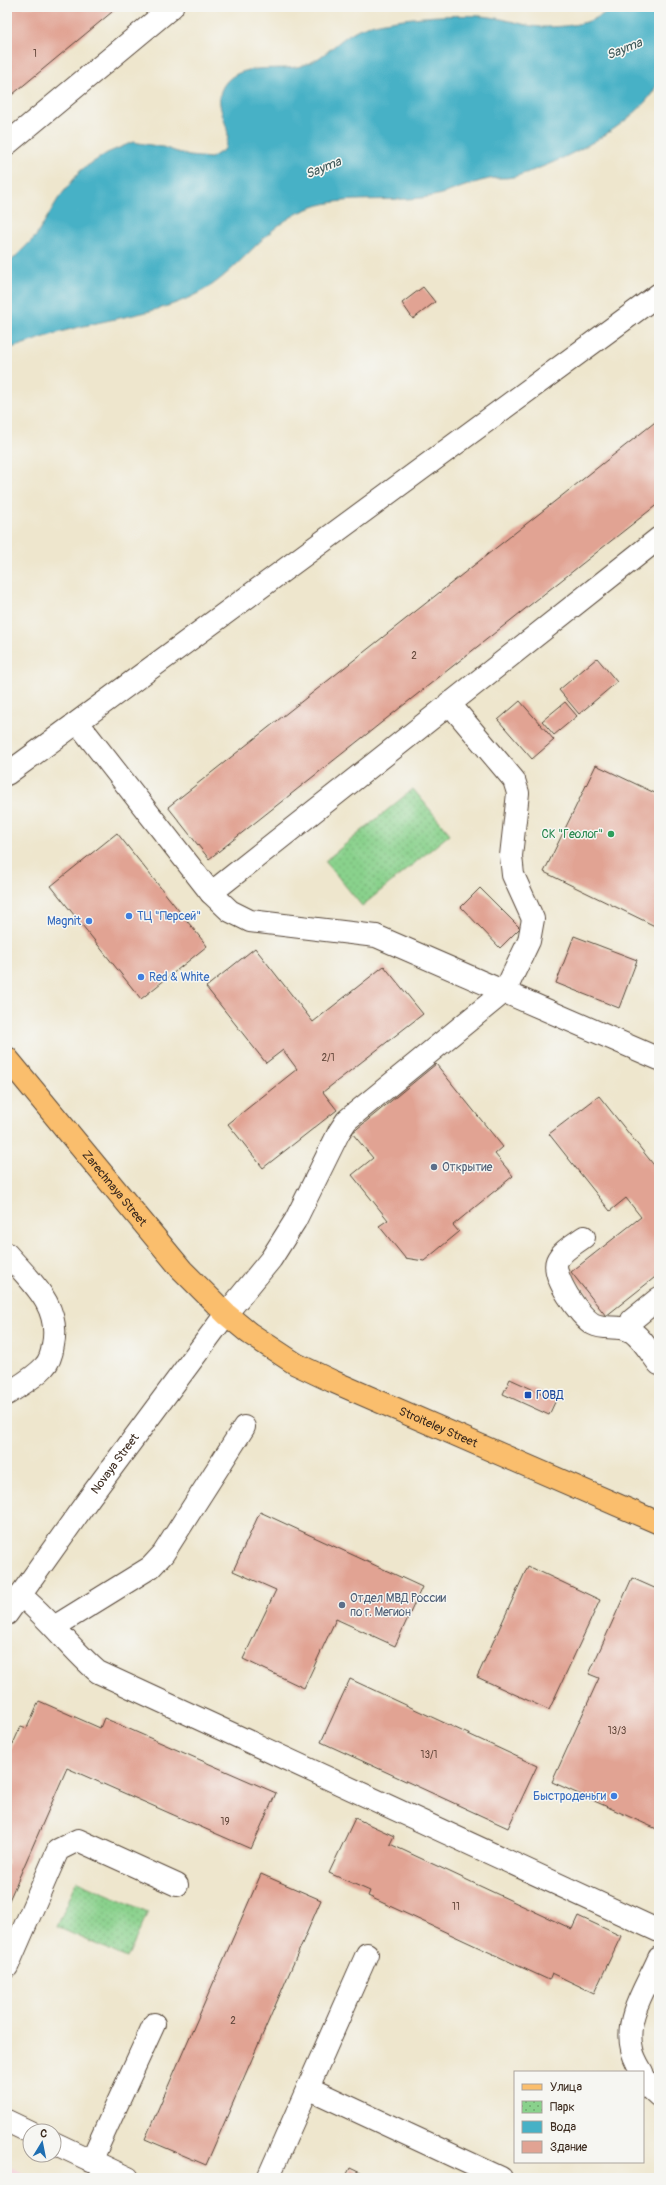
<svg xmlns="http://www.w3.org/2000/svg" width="666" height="2185" font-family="Pangolin,sans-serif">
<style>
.built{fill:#f5cfda}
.park{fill:url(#park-dots);stroke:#627e55}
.water{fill:#47b1c6;stroke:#416e72}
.building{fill:#e1a393}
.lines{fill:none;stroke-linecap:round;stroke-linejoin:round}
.minor-casing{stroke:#564638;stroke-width:24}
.major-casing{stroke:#564638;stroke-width:24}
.minor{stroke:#fff;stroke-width:22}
.major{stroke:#fabe6d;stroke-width:22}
.leisure-dot{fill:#2e9e5b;stroke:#f6f6f2;stroke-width:1.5}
.shop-dot{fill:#3f7fe0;stroke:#f6f6f2;stroke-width:1.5}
.service-dot{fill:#5c6f8a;stroke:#f6f6f2;stroke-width:1.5}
.transit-dot{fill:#1a4fb4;stroke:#f6f6f2;stroke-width:1.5}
.labels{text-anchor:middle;stroke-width:3;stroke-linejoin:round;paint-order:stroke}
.number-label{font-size:10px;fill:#64483b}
.leisure-label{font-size:12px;fill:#27864d;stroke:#f6f6f2;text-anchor:end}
.shop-label{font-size:12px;fill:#366cbe;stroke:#f6f6f2;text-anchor:start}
.service-label{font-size:12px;fill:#4e5e75;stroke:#f6f6f2;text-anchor:start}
.street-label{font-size:12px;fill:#3b2a1e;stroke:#f6f6f2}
.transit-label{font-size:12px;fill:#164399;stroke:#f6f6f2;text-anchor:start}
.water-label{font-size:13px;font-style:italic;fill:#3f5959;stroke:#f6f6f2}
</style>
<defs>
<pattern id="park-dots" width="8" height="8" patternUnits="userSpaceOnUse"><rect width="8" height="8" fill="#89d18c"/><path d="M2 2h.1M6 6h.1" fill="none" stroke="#71aa72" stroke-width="1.8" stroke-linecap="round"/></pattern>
</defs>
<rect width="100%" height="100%" fill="#f6f6f2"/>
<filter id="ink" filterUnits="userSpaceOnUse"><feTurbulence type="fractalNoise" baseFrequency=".025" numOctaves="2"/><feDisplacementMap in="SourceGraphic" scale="8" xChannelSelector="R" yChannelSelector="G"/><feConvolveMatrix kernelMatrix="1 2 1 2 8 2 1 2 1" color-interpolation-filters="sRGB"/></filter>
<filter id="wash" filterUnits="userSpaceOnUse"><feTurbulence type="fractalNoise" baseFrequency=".012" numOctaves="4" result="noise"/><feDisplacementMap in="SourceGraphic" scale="16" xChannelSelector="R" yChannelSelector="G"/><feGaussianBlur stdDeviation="0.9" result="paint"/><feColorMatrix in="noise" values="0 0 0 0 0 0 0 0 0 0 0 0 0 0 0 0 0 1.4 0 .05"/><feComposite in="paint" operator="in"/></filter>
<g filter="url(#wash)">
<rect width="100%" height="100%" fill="#eee6cd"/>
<path class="built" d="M7 2165 34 2178H7Z"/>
<path class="park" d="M413 789 450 834 362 906 325 861Z
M77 1881 148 1912 127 1958 57 1927Z"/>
<path class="water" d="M618 7H659C659 24 659 42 659 59 659 65 660 73 659 79 646 122 554 166 513 177 505 179 497 177 489 179 465 184 445 196 420 198 382 202 341 195 305 210 268 225 245 262 212 285 173 311 128 315 84 326 59 331 35 341 11 348L7 352V265L36 236 58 199 81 170 107 153 133 142 163 147 189 156 211 158 225 149C226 145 228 139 228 135 226 118 213 102 224 85 240 61 278 72 301 66 328 59 341 33 367 26 398 17 459 13 490 17 507 19 524 26 541 27 557 27 579 26 594 19 603 15 609 9 618 7Z"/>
<g id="blocks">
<path class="building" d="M7 7H118L7 99Z
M423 287 435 302 413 319 402 303Z
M659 419V503L209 859 168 807Z
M597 658 617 682 579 714 559 690Z
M520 701 554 740 532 759 498 720Z
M565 702 577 716 554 735 542 721Z
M596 765 659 795V928L544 872Z
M117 833 207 946 141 999 51 886Z
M480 888 520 928 500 948 461 907Z
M574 936 637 960 619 1008 556 983Z
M255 948 313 1022 384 966 423 1014 323 1092 337 1110 263 1168 228 1124 297 1069 283 1050 266 1063 206 987Z
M436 1064 503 1147 495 1154 513 1176 453 1225 459 1232 424 1261 405 1258 379 1226 388 1220 352 1175 373 1158 352 1133Z
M599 1096 657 1169 659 1167V1274L606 1316 571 1272 641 1217 626 1198 610 1211 549 1134Z
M510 1379 556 1400 549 1415 503 1394Z
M260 1512 422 1587 395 1646 336 1619 304 1688 243 1659 276 1590 233 1571Z
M528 1566 600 1600 549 1710 477 1677Z
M632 1578 659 1590V1830L552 1782 599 1678 589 1674Z
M350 1679 537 1766 508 1828 321 1742Z
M39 1701 100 1728 104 1718 276 1793 251 1849 67 1768 7 1905V1757L21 1726 27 1728Z
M355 1818 394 1836 390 1844 572 1929 578 1916 621 1936 594 1993 552 1973 549 1980 368 1896 370 1891 329 1873Z
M261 1874 321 1900 206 2165 145 2139Z
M350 2168 371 2178H345Z"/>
</g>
</g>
<g filter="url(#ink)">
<use href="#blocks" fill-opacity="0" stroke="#564638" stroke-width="1"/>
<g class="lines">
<defs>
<g id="minor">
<path d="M7 144 172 7"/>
<path d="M78 723 211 893 230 911 250 921 376 936 659 1059"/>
<path d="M7 774 659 294"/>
<path d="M211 893 659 538"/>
<path d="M584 1237C576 1243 561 1251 557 1261 551 1276 580 1317 593 1324 604 1330 618 1325 629 1330 641 1336 650 1353 659 1364"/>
<path d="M7 1254C31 1282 61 1305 53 1345 52 1353 50 1361 44 1367 34 1378 19 1386 7 1394"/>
<path d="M628 1330 632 1320 659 1298"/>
<path d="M20 1595C50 1619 69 1647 98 1672L659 1931"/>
<path id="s1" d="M7 1614 90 1497 226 1314 271 1259 295 1221 339 1132 347 1120 505 991 529 941 533 919 513 875 511 856 518 793 514 780 449 703"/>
<path d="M54 1627 151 1567 163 1554 244 1427"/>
<path d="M7 1967 58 1850 78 1840 177 1885"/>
<path d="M642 2072C638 2065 633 2057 632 2049 624 2018 647 1986 659 1958"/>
<path d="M643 2075 648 2086 659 2096"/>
<path d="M308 2088 501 2178"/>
<path d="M7 2121 30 2132"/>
<path d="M54 2143 128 2178"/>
<path d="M91 2161 154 2024"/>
<path d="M268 2178 367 1954"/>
</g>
<g id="major">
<path id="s2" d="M7 1058 182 1270 226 1314 249 1333 296 1364 332 1381 659 1523"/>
</g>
</defs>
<use href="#minor" class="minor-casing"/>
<use href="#major" class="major-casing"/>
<use href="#minor" class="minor"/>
<use href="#major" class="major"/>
</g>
</g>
<circle class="leisure-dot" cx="611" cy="834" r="4"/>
<g class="shop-dot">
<circle cx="129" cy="916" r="4"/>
<circle cx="89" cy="921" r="4"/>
<circle cx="141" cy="977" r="4"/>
<circle cx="614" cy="1796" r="4"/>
</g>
<g class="service-dot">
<circle cx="434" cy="1167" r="4"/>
<circle cx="342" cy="1605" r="4"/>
</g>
<rect class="transit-dot" x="524" y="1391" width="8" height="8" rx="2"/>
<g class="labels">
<g class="number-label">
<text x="35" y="57">1</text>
<text x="414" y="659">2</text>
<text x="328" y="1061">2/1</text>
<text x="617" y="1734">13/3</text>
<text x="429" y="1758">13/1</text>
<text x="225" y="1825">19</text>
<text x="456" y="1910">11</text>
<text x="233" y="2024">2</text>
</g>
<g class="leisure-label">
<text x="603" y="838">СК "Геолог"</text>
</g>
<g class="shop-label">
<text x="137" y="920">ТЦ "Персей"</text>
<text x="81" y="925" text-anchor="end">Magnit</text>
<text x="149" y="981">Red &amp; White</text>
<text x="606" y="1800" text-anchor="end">Быстроденьги</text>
</g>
<g class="service-label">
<text x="442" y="1171">Открытие</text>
<text x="350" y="1602">Отдел МВД России<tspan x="350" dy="14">по г. Мегион</tspan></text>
</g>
<g class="street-label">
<text dy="4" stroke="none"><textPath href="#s2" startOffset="169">Zarechnaya Street</textPath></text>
<text dy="4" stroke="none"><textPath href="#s2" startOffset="579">Stroiteley Street</textPath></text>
<text dy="4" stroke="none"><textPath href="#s1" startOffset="185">Novaya Street</textPath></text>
</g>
<g class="transit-label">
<text x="536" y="1399">ГОВД</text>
</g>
<g class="water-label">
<text transform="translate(624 48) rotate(-22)" y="5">Sayma</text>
<text transform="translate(323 167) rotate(-22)" y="5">Sayma</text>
</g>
</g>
<rect width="666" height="2185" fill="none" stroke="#f6f6f2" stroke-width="24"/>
<rect x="514" y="2071" width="130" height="92" fill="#f6f6f2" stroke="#aba49d"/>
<rect x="522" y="2084" width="20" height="6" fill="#fabe6d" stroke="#aba49d"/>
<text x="550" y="2091" font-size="12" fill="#3b2a1e">Улица</text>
<rect x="522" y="2101" width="20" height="12" fill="url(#park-dots)" stroke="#aba49d"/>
<text x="550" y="2111" font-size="12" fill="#3b2a1e">Парк</text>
<rect x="522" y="2121" width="20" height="12" fill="#47b1c6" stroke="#aba49d"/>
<text x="550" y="2131" font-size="12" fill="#3b2a1e">Вода</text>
<rect x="522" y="2141" width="20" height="12" fill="#e1a393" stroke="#aba49d"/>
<text x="550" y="2151" font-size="12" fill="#3b2a1e">Здание</text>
<g transform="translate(42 2143) rotate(10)"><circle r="19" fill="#f6f6f2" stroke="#aba49d"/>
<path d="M0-3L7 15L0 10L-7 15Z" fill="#1f6fb2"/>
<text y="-6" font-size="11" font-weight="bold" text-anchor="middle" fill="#3b2a1e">С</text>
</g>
</svg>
